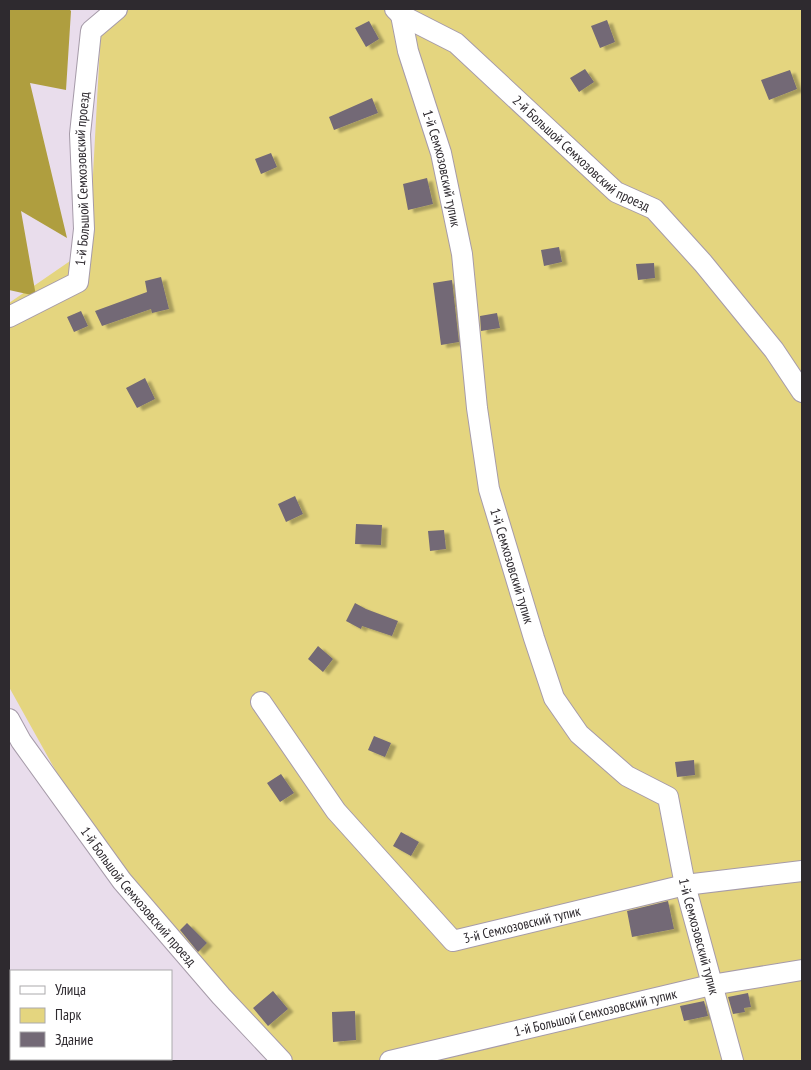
<svg xmlns="http://www.w3.org/2000/svg" width="811" height="1070" font-family="'PT Sans Narrow',sans-serif">
<style>
.green{fill:#e4d57f}
.forest{fill:#af9e3f}
.building{fill:#736976;filter:url(#shadow)}
.lines{fill:none;stroke-linecap:round;stroke-linejoin:round}
.minor-casing{stroke:#a69ba9;stroke-width:22}
.minor{stroke:#fff;stroke-width:20}
.labels{text-anchor:middle;stroke-width:5;stroke-linejoin:round;paint-order:stroke}
.street-label{font-size:14px;fill:#2e2a2f;stroke:#fff}
</style>
<defs>
<filter id="shadow"><feDropShadow dx="5.5" dy="3" stdDeviation="1" flood-color="#0004"/></filter>
</defs>
<rect width="100%" height="100%" fill="#e9ddec"/>
<path class="green" d="M102 9H802V1061H269L121 888 9 687V303L89 248Z"/>
<path class="forest" d="M9 9H69L71 11 66 90 30 83 67 238 21 211 36 296 9 290Z"/>
<path class="building" d="M607 20 615 42 600 48 591 26Z
M369 21 379 39 366 47 355 28Z
M585 69 594 82 579 92 570 78Z
M790 70 797 89 769 100 761 80Z
M372 98 378 113 334 130 329 117Z
M271 153 277 167 261 174 255 159Z
M427 178 433 204 408 210 403 184Z
M559 247 562 262 544 266 541 250Z
M654 263 655 278 638 280 636 264Z
M161 277 169 309 152 313 151 309 102 326 95 311 147 292 145 281Z
M452 280 459 342 441 345 433 283Z
M81 311 88 326 74 332 67 317Z
M497 313 500 328 481 331 480 316Z
M145 378 155 399 137 408 126 388Z
M295 496 303 514 286 522 278 504Z
M356 524 382 525 381 545 355 544Z
M444 530 446 549 430 551 428 531Z
M355 603 366 609 398 621 392 636 362 626 361 629 346 621Z
M318 646 333 659 323 672 308 659Z
M374 736 391 743 385 757 368 750Z
M694 760 695 775 677 777 675 762Z
M281 774 294 793 280 802 267 783Z
M401 832 419 842 411 856 393 846Z
M668 901 674 929 632 937 627 911Z
M187 923 207 943 198 952 180 930Z
M273 991 288 1009 268 1026 253 1008Z
M748 993 751 1007 744 1008 745 1012 733 1014 728 997Z
M704 1001 708 1016 684 1021 680 1006Z
M355 1011 356 1040 333 1042 332 1012Z"/>
<g class="lines">
<defs>
<g id="minor">
<path id="s1" d="M395 9 401 15 456 43 616 192 654 209 703 263 774 350 802 392"/>
<path id="s2" d="M401 15 408 51 441 153 462 254 477 408 489 489 534 638 554 698 579 734 627 776 668 797 685 885 733 1061"/>
<path id="s3" d="M9 317 78 282 84 229 80 134 91 31 117 9"/>
<path id="s4" d="M261 702 336 811 453 941 685 885 802 871"/>
<path id="s5" d="M9 719 21 741 122 881 221 996 282 1061"/>
<path id="s6" d="M390 1061 711 985 802 970"/>
</g>
</defs>
<use href="#minor" class="minor-casing"/>
<use href="#minor" class="minor"/>
</g>
<g class="labels">
<g class="street-label">
<text dy="5" stroke="none"><textPath href="#s1" startOffset="238">2-й Большой Семхозовский проезд</textPath></text>
<text dy="5" stroke="none"><textPath href="#s2" startOffset="159">1-й Семхозовский тупик</textPath></text>
<text dy="5" stroke="none"><textPath href="#s3" startOffset="181">1-й Большой Семхозовский проезд</textPath></text>
<text dy="5" stroke="none"><textPath href="#s2" startOffset="564">1-й Семхозовский тупик</textPath></text>
<text dy="5" stroke="none"><textPath href="#s5" startOffset="220">1-й Большой Семхозовский проезд</textPath></text>
<text dy="5" stroke="none"><textPath href="#s4" startOffset="378">3-й Семхозовский тупик</textPath></text>
<text dy="5" stroke="none"><textPath href="#s2" startOffset="999">1-й Семхозовский тупик</textPath></text>
<text dy="5" stroke="none"><textPath href="#s6" startOffset="211">1-й Большой Семхозовский тупик</textPath></text>
</g>
</g>
<rect width="811" height="1070" fill="none" stroke="#2e2a2f" stroke-width="20"/>
<rect x="10" y="970" width="162" height="90" fill="#ffffff" stroke="#abaaac"/>
<rect x="20" y="986" width="25" height="8" fill="#ffffff" stroke="#abaaac"/>
<text x="55" y="995" font-size="15" fill="#2e2a2f">Улица</text>
<rect x="20" y="1008" width="25" height="15" fill="#e4d57f" stroke="#abaaac"/>
<text x="55" y="1020" font-size="15" fill="#2e2a2f">Парк</text>
<rect x="20" y="1032" width="25" height="15" fill="#736976" stroke="#abaaac"/>
<text x="55" y="1045" font-size="15" fill="#2e2a2f">Здание</text>
</svg>
